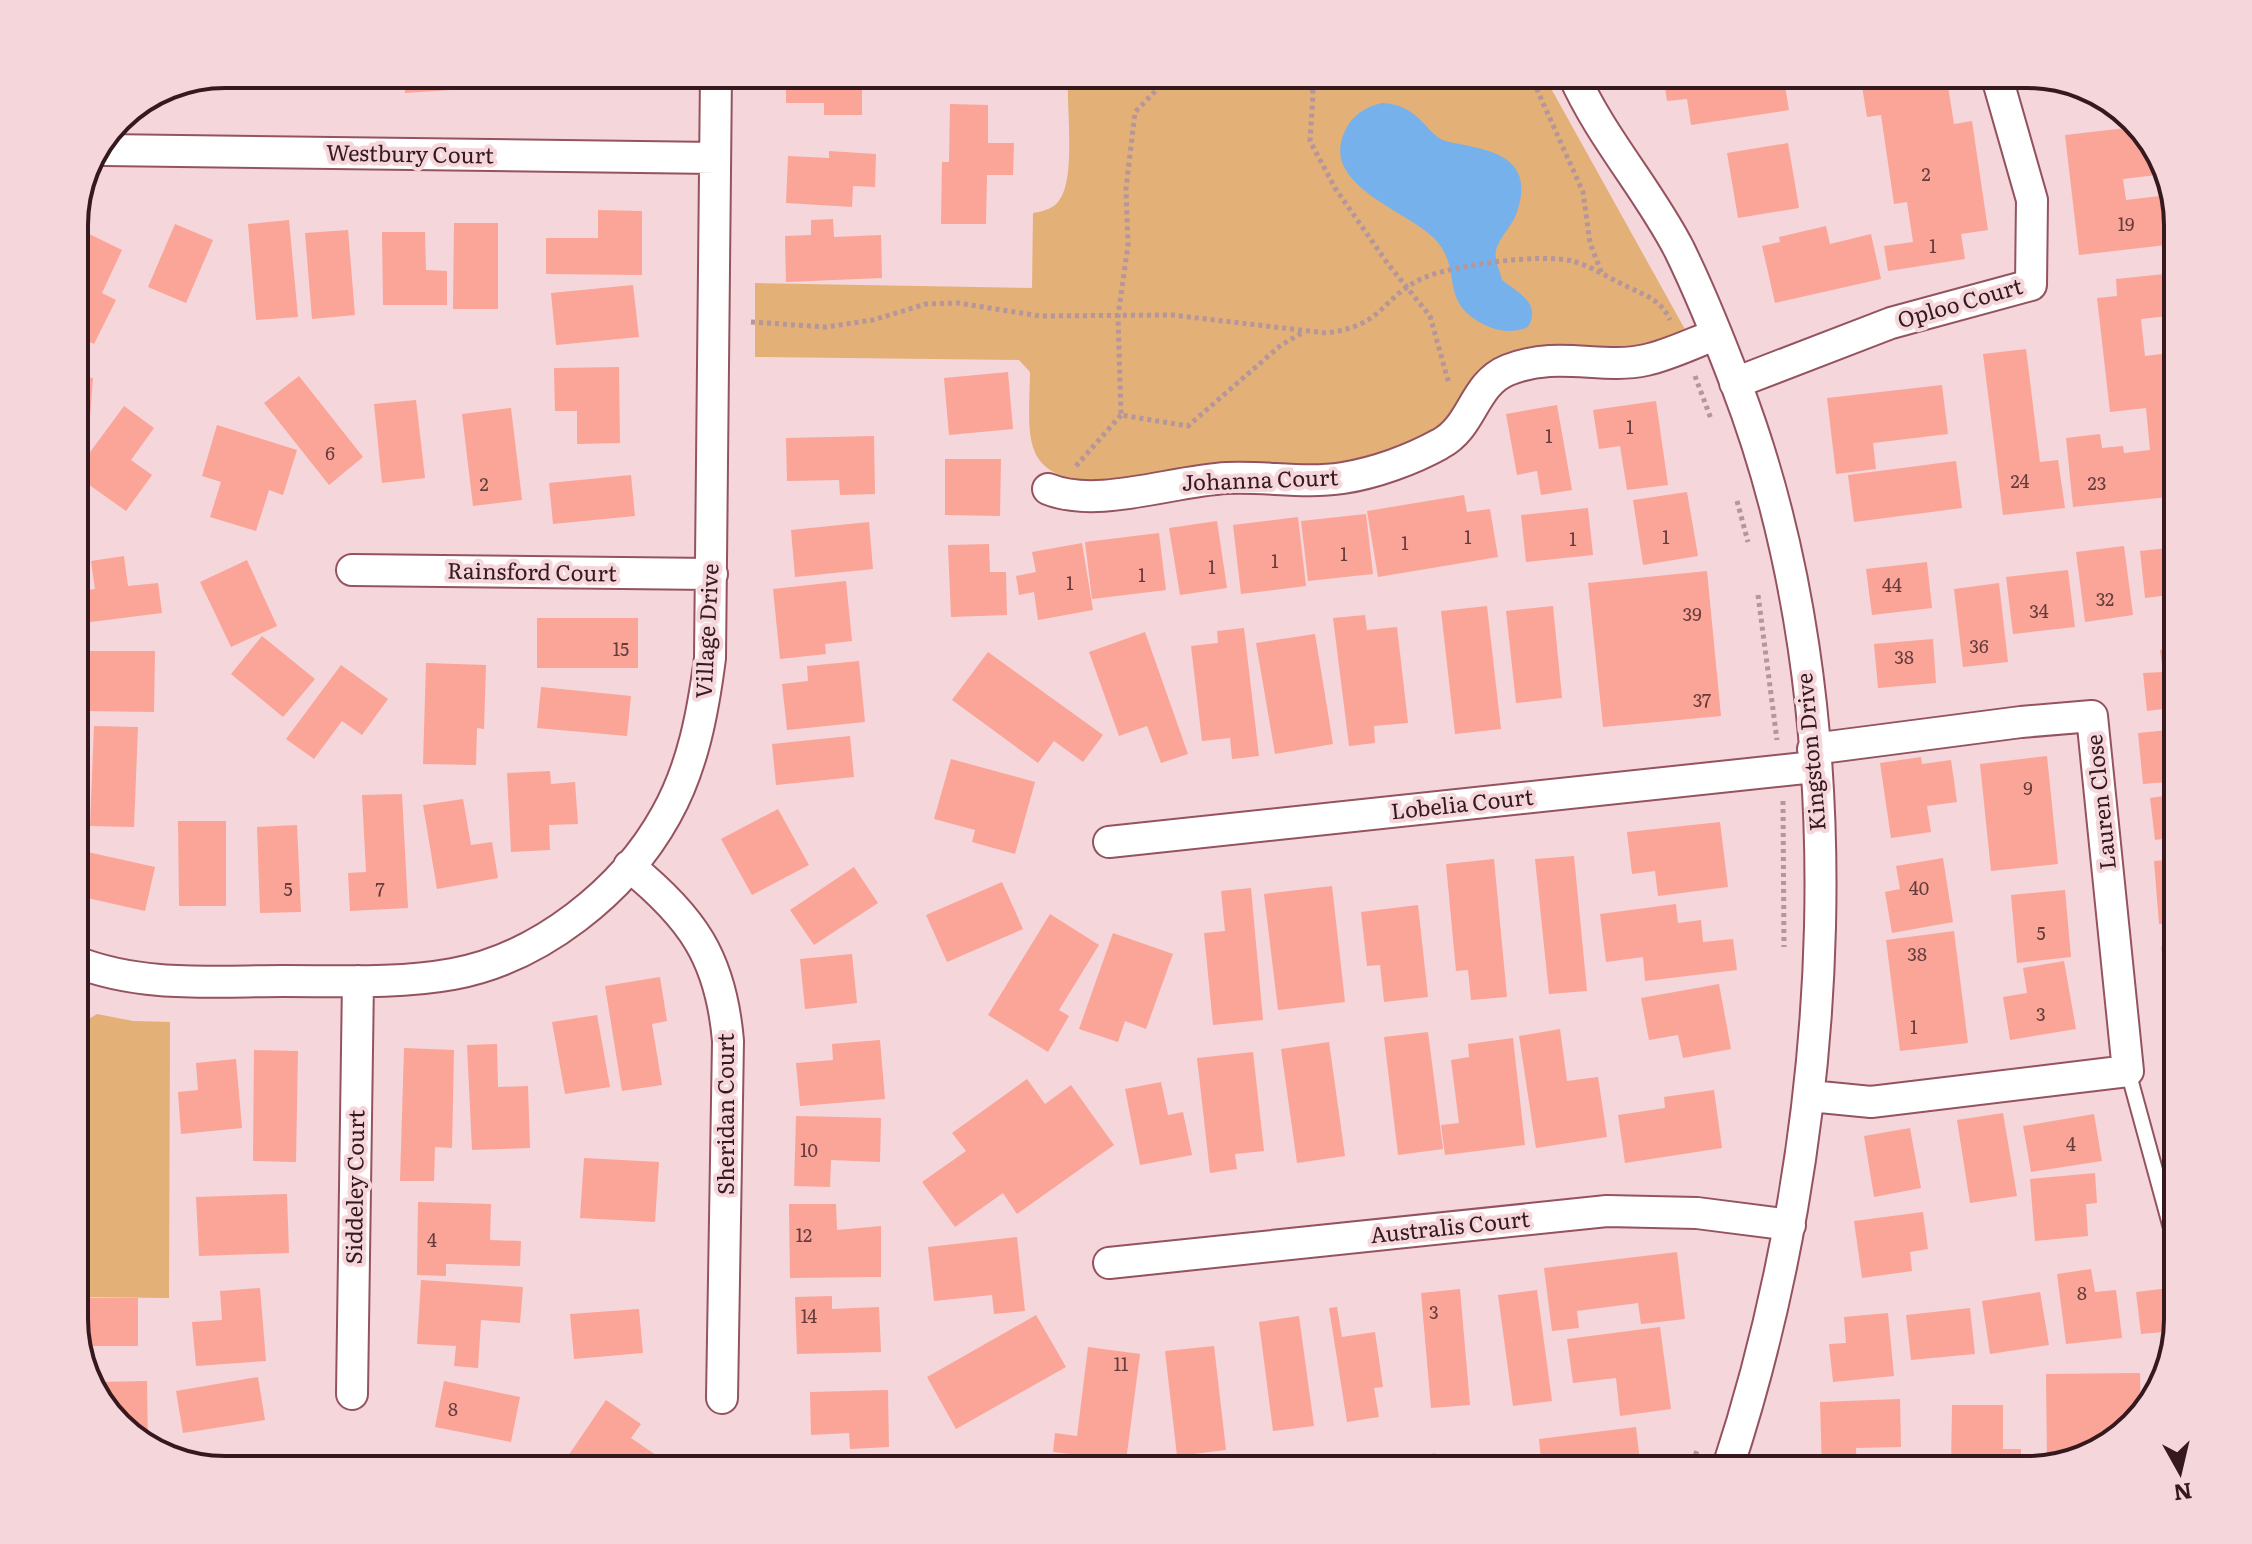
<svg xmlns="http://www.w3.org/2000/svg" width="2252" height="1544" font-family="Literata,serif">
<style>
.green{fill:#e3b078}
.water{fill:#76b1eb}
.building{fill:#faa598}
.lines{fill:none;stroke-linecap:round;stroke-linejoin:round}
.service-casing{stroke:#94535f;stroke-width:18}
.minor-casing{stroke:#94535f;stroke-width:34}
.path{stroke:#b4969b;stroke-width:5;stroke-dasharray:4 4;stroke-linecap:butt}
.service{stroke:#fff;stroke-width:14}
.minor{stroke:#fff;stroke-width:30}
.labels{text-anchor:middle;stroke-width:8;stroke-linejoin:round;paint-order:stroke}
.number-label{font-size:18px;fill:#663c3d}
.street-label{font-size:22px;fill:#35191f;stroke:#f5d6da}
.rim{fill:none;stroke:#35191f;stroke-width:4}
</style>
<rect width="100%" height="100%" fill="#f5d6da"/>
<path class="green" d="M1068 74H1543L1687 333C1666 340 1645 349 1623 349 1584 349 1546 342 1508 355 1460 371 1471 416 1425 438 1337 480 1199 476 1101 483 1019 478 1029 439 1030 372L1019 360 755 357V283L1032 288 1033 213C1044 211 1054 209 1060 199 1076 176 1066 104 1068 74Z
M97 1014 133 1021 170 1022 169 1298 74 1297V1032L77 1026Z"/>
<path class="water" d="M1382 103C1423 105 1425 137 1449 142 1489 150 1536 155 1517 212 1513 225 1500 236 1496 250 1494 259 1500 271 1502 280 1518 293 1542 303 1528 327 1514 333 1501 332 1487 326 1435 301 1466 270 1433 237 1405 210 1319 184 1345 131 1352 115 1365 107 1382 103Z"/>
<path class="building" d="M247 74H296V78H247Z
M308 74H340V79L308 81Z
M404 74H450L451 90 405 93Z
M459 74H498L497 89H459Z
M546 74H629V82L547 89Z
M786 74H862V115H824V103H786Z
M1663 74H1783L1789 110 1691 125 1687 99 1667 101Z
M1860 74H1946L1954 124 1972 121 1988 230 1961 234 1965 259 1888 271 1884 246 1913 242 1907 202 1894 204 1881 115 1867 117Z
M950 104 988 105V143H1014L1013 175H987L986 224H941L942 162H949Z
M2135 127 2153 147 2157 175 2123 179 2126 200 2160 196 2166 245 2079 255 2065 135Z
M1788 143 1799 208 1738 218 1727 153Z
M829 151 876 154 875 187 853 186 852 207 786 203 788 156 829 158Z
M598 210 642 211V275L546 274V238H598Z
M833 219 834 237 881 235 882 278 786 282 785 236 811 235V220Z
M289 220 298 317 256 320 248 224Z
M454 223H498V309H453Z
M175 224 213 240 186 303 148 287Z
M1826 226 1830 244 1871 234 1881 279 1775 303 1762 246 1780 242 1779 237Z
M348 230 355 315 312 319 305 233Z
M83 231 122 250 102 293 116 300 94 344 74 335V249Z
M382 232H425L426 270 447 271V305H383Z
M2175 273 2178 315 2141 319 2145 356 2178 352V496L2073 507 2066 438 2100 434 2102 448 2123 446 2124 453 2150 450 2146 408 2110 412 2097 298 2117 296 2116 279Z
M633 285 639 337 556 345 551 293Z
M2026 349 2040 462 2058 460 2065 508 2003 515 1983 354Z
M619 367 620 443 577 444V411H555L554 368Z
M1008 372 1013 429 949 435 944 378Z
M74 376 93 378 90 418 74 417Z
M299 376 363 457 329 485 264 403Z
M1942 385 1948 434 1873 443 1876 469 1836 474 1827 398Z
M416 400 425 478 382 483 374 404Z
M1656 401 1668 485 1627 490 1620 446 1599 449 1593 410Z
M1557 405 1572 490 1541 495 1537 471 1517 475 1506 414Z
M124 406 154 428 131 460 152 475 126 511 74 474Z
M511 408 522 500 473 506 462 414Z
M217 425 297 450 283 495 269 490 256 531 210 517 221 482 202 476Z
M874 436 875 494 840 495 839 480 787 481 786 438Z
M945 459H1001L1000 516 945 515Z
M1956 461 1962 508 1854 522 1848 475Z
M631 475 635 516 553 524 549 483Z
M1687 492 1698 556 1643 565 1633 500Z
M1464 495 1467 512 1490 509 1498 557 1378 577 1367 511Z
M1588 508 1593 555 1526 562 1521 515Z
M1366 514 1373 574 1308 581 1301 521Z
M1298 517 1306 586 1241 594 1233 525Z
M1217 521 1227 588 1180 595 1169 528Z
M869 522 873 569 795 577 791 530Z
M1159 533 1166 590 1092 599 1085 542Z
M1082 543 1093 610 1038 620 1034 592 1019 595 1016 576 1036 572 1032 552Z
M989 544 990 572H1006L1007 615 951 617 948 545Z
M2124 546 2133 615 2085 622 2076 552Z
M2178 547V616L2172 617 2169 595 2145 598 2140 551Z
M124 556 128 586 158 583 162 613 75 624 74 592 95 589 91 561Z
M247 560 277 626 231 647 200 582Z
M1927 562 1932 608 1872 615 1866 569Z
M2068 570 2075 627 2013 634 2006 577Z
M1707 571 1721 716 1603 727 1588 583Z
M846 581 852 641 825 644 826 654 780 659 773 589Z
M1999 583 2008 662 1963 667 1954 589Z
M1487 606 1501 729 1455 734 1441 611Z
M1553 606 1562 698 1516 703 1506 611Z
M1365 615 1367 630 1397 627 1408 723 1374 726 1375 743 1349 746 1333 618Z
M537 618H638V668H537Z
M1244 628 1259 756 1232 759 1230 738 1202 741 1191 646 1218 643 1217 631Z
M1145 632 1188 754 1161 763 1147 726 1119 736 1089 652Z
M1315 634 1333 744 1275 754 1256 643Z
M262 636 315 679 283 717 231 674Z
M1933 639 1936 683 1878 688 1874 644Z
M2178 648V707L2147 711 2143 673 2163 672 2160 650Z
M86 651H155L154 712 86 711Z
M988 652 1103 735 1083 762 1054 741 1038 763 952 700Z
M859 661 865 722 787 730 782 684 808 681 807 666Z
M426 663 486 665 484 729 477 728 476 765 423 764Z
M341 665 388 699 362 735 342 721 314 759 286 739Z
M541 687 631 696 627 736 537 728Z
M94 726 138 727 134 827 90 826Z
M2178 729V781L2143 784 2138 733Z
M850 736 854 777 776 785 772 744Z
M2047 756 2058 864 1991 871 1980 764Z
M1921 757 1922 764 1951 760 1957 802 1927 806 1931 832 1891 838 1880 763Z
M951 759 1035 782 1015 854 972 842 975 830 934 819Z
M550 771 551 784 575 782 578 824 549 825 550 850 511 852 507 773Z
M402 794 408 908 350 911 348 873 366 872 362 795Z
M2178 794V837L2155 840 2150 798Z
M463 799 471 845 492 842 498 878 437 889 423 805Z
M778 809 809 865 752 895 721 839Z
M178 821H226V906H179Z
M1720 822 1728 887 1658 896 1655 871 1632 874 1627 832Z
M297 825 301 912 260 913 257 827Z
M74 849 155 867 145 911 74 895Z
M1574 856 1587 991 1549 994 1535 859Z
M1943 858 1953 922 1892 933 1885 892 1900 889 1896 866Z
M1494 859 1507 997 1471 1000 1468 970 1456 971 1446 864Z
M2178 859V922L2159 924 2154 861Z
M854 867 878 903 814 945 790 910Z
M1002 882 1023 929 947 962 926 915Z
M1332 886 1345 1002 1278 1010 1264 894Z
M1251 888 1263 1020 1213 1025 1204 933 1225 931 1221 891Z
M2065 890 2071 957 2017 963 2011 895Z
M1676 904 1678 923 1701 920 1703 942 1733 939 1737 970 1645 981 1643 957 1606 962 1600 914Z
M1418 905 1428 997 1384 1002 1380 965 1367 966 1361 912Z
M1050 914 1099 945 1059 1010 1069 1016 1048 1052 988 1015Z
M1954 931 1968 1043 1900 1051 1886 940Z
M1113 933 1173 954 1146 1029 1125 1021 1118 1042 1079 1029Z
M2178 944V1002L2171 1004 2161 947Z
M852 954 857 1003 805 1009 800 959Z
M2064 961 2076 1029 2010 1040 2003 997 2027 993 2023 968Z
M660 977 667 1021 652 1024 662 1085 622 1091 605 986Z
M1719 984 1731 1049 1683 1058 1678 1035 1649 1040 1641 998Z
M597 1015 610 1087 565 1094 552 1022Z
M2178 1020V1084L2176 1085 2166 1022Z
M1560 1029 1567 1081 1598 1077 1607 1137 1536 1148 1519 1036Z
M1428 1032 1443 1149 1398 1155 1384 1037Z
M1513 1038 1525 1145 1445 1155 1441 1125 1459 1123 1451 1060 1469 1057 1468 1044Z
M880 1040 885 1099 800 1106 796 1063 833 1060 832 1044Z
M1329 1042 1345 1156 1297 1163 1281 1049Z
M497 1044 498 1087 528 1086 530 1148 472 1150 467 1045Z
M404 1048 454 1050 452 1148 435 1147 434 1181H400Z
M254 1050 298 1051 296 1162 253 1161Z
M1253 1052 1264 1151 1235 1154 1237 1169 1210 1173 1197 1058Z
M236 1059 242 1128 181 1134 178 1092 198 1090 196 1063Z
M1027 1079 1045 1104 1071 1085 1114 1145 1017 1214 1003 1193 955 1227 922 1182 966 1151 952 1133Z
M1161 1082 1168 1115 1183 1112 1192 1155 1140 1165 1125 1089Z
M1714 1090 1722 1148 1625 1163 1618 1115 1665 1108 1664 1097Z
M2003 1113 2017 1196 1970 1203 1957 1120Z
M2094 1114 2102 1161 2031 1172 2023 1126Z
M796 1116 881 1118 880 1162 831 1160 830 1187 794 1186Z
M1910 1128 1921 1188 1874 1197 1864 1136Z
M584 1158 659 1162 655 1222 580 1218Z
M2095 1173 2097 1203 2086 1204 2088 1236 2035 1241 2030 1179Z
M287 1194 289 1253 199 1256 196 1197Z
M418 1202 491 1204 490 1240 521 1241 520 1266 446 1264V1276L417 1275Z
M789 1204H836L837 1230 881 1226V1277L790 1278Z
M1923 1212 1928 1249 1910 1252 1912 1271 1862 1278 1854 1221Z
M1017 1237 1025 1311 994 1314 992 1295 934 1301 928 1247Z
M1677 1252 1685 1319 1641 1324 1638 1303 1577 1311 1579 1328 1552 1331 1544 1268Z
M2091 1269 2095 1292 2116 1290 2122 1338 2066 1344 2057 1274Z
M421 1280 523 1287 520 1323 481 1320 478 1368 454 1366 456 1346 417 1344Z
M2178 1287 2175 1331 2141 1334 2136 1292Z
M260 1288 266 1361 196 1366 192 1322 222 1320 220 1291Z
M1460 1289 1470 1405 1431 1408 1421 1293Z
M1537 1290 1552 1401 1513 1406 1498 1295Z
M2040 1292 2049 1345 1990 1354 1982 1301Z
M832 1296V1309L879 1307 881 1352 797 1354 795 1297Z
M74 1298H138V1346H79L74 1329Z
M1337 1307 1342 1337 1375 1332 1383 1387 1374 1388 1379 1417 1347 1422 1329 1308Z
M1970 1308 1975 1354 1911 1360 1906 1315Z
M639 1309 643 1353 574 1359 570 1314Z
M1888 1313 1894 1376 1833 1382 1829 1344 1846 1343 1844 1317Z
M1036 1315 1066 1367 956 1429 927 1377Z
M1299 1316 1314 1426 1273 1431 1259 1322Z
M1660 1327 1671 1409 1620 1416 1616 1378 1573 1383 1567 1339Z
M1214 1346 1226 1450 1177 1456 1165 1351Z
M1088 1347 1140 1354 1126 1461 1053 1452 1055 1433 1077 1436Z
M2140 1373 2141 1413 2127 1426H2108V1442L2094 1454 2047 1465 2046 1374Z
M258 1377 265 1420 183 1433 176 1391Z
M147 1381 148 1447 141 1444 99 1400V1382Z
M444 1381 520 1397 511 1442 435 1427Z
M888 1390 889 1447 850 1449 849 1433 811 1435 810 1392Z
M1900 1399 1901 1447 1856 1448 1857 1470H1822L1820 1402Z
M606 1400 641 1424 631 1438 678 1470H576L564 1462Z
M1952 1405H2003V1449H2021V1470H1951Z
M1636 1427 1641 1470H1542L1539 1439Z
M1433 1453 1479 1467 1478 1470H1428Z
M791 1457 801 1470H774Z
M1338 1465H1380V1470H1338Z"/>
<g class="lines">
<defs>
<path id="service" d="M2128 1071 2172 1232"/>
<path id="minor" d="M1573 74C1600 136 1648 189 1679 249 1700 292 1719 339 1736 384 1863 714 1836 1140 1727 1470
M104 150 715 158
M1735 383 1891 323 2031 285 2032 200 1996 74
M1048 489C1097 509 1171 481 1227 478 1266 476 1304 484 1343 478 1375 473 1411 460 1440 444 1473 427 1473 384 1508 370 1558 350 1601 370 1646 360 1669 355 1693 343 1715 335
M352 570 712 574
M1109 842 1814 767
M629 866C692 917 721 958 728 1041L722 1398
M74 961C141 988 213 981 284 981 340 981 398 984 453 974 540 958 624 891 666 815 693 767 703 712 710 658L716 74
M1810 1096 1871 1102 2128 1071 2092 716 2021 722 1813 749
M1109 1263 1607 1211 1697 1213 1790 1225
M352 1394 358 981"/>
</defs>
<use href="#service" class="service-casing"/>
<use href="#minor" class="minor-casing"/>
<path class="path" d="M1172 74 1135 112 1126 189 1128 245 1118 316 1121 415 1188 426 1281 345 1302 333
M1309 74 1313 93 1310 141 1335 188 1388 264 1430 316 1449 384
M1530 74 1583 192 1590 243 1602 274
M751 322 826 327 873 320 926 304 958 303 1040 316 1172 315 1326 333C1384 326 1380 299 1421 279 1451 265 1540 253 1572 261 1591 266 1611 279 1628 287 1647 296 1661 300 1670 320
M1695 376 1711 419
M1076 466 1121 415
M1737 501 1748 542
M1758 595 1777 740
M1783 801 1784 947
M1690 1470 1698 1448"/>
<use href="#service" class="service"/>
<use href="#minor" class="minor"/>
</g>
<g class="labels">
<g class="number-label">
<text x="1926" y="181">2</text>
<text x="2126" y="231">19</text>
<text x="1933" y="253">1</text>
<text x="1630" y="434">1</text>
<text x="1549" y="443">1</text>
<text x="330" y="460">6</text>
<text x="2020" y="488">24</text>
<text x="2097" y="490">23</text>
<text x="484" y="491">2</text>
<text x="1468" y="544">1</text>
<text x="1666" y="544">1</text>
<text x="1573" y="546">1</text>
<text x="1405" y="550">1</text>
<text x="1344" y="561">1</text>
<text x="1275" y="568">1</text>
<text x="1212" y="574">1</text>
<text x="1142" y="582">1</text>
<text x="1070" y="590">1</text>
<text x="1892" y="592">44</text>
<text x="2105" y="606">32</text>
<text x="2039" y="618">34</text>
<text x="1692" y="621">39</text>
<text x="1979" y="653">36</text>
<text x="621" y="656">15</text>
<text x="1904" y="664">38</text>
<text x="1702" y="707">37</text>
<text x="2028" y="795">9</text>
<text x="1919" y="895">40</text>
<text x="288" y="896">5</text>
<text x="380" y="896">7</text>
<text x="2041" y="940">5</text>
<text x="1917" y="961">38</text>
<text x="2041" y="1021">3</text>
<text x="1914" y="1034">1</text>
<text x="2071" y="1151">4</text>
<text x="809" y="1157">10</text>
<text x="804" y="1242">12</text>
<text x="432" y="1247">4</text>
<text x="2082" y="1300">8</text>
<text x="1434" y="1319">3</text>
<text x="809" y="1323">14</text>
<text x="1121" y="1371">11</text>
<text x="453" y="1416">8</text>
</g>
<g class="street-label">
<text transform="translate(410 154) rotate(1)" y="8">Westbury Court</text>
<text transform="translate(1960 303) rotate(-16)" y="8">Oploo Court</text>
<text transform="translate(1260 480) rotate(-2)" y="8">Johanna Court</text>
<text transform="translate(532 572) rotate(1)" y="8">Rainsford Court</text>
<text transform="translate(707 631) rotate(-87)" y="8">Village Drive</text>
<text transform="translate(1811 752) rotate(-95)" y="8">Kingston Drive</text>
<text transform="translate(2101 802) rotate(-96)" y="8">Lauren Close</text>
<text transform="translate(1462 804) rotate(-6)" y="8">Lobelia Court</text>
<text transform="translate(726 1114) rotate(-90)" y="8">Sheridan Court</text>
<text transform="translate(355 1187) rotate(-89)" y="8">Siddeley Court</text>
<text transform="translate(1450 1227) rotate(-6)" y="8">Australis Court</text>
</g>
</g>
<path d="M0 0H2252V1544H0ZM225 88H2027A137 137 0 0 1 2164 225V1319A137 137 0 0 1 2027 1456H225A137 137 0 0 1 88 1319V225A137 137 0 0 1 225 88Z" fill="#f5d6da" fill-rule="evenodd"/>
<path class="rim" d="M225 88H2027A137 137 0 0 1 2164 225V1319A137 137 0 0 1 2027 1456H225A137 137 0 0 1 88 1319V225A137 137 0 0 1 225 88Z"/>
<g transform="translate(2180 1472) rotate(172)" stroke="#f5d6da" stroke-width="6" paint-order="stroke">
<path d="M0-6L14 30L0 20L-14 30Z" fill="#35191f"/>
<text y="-12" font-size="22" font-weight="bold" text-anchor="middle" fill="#35191f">N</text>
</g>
</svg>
